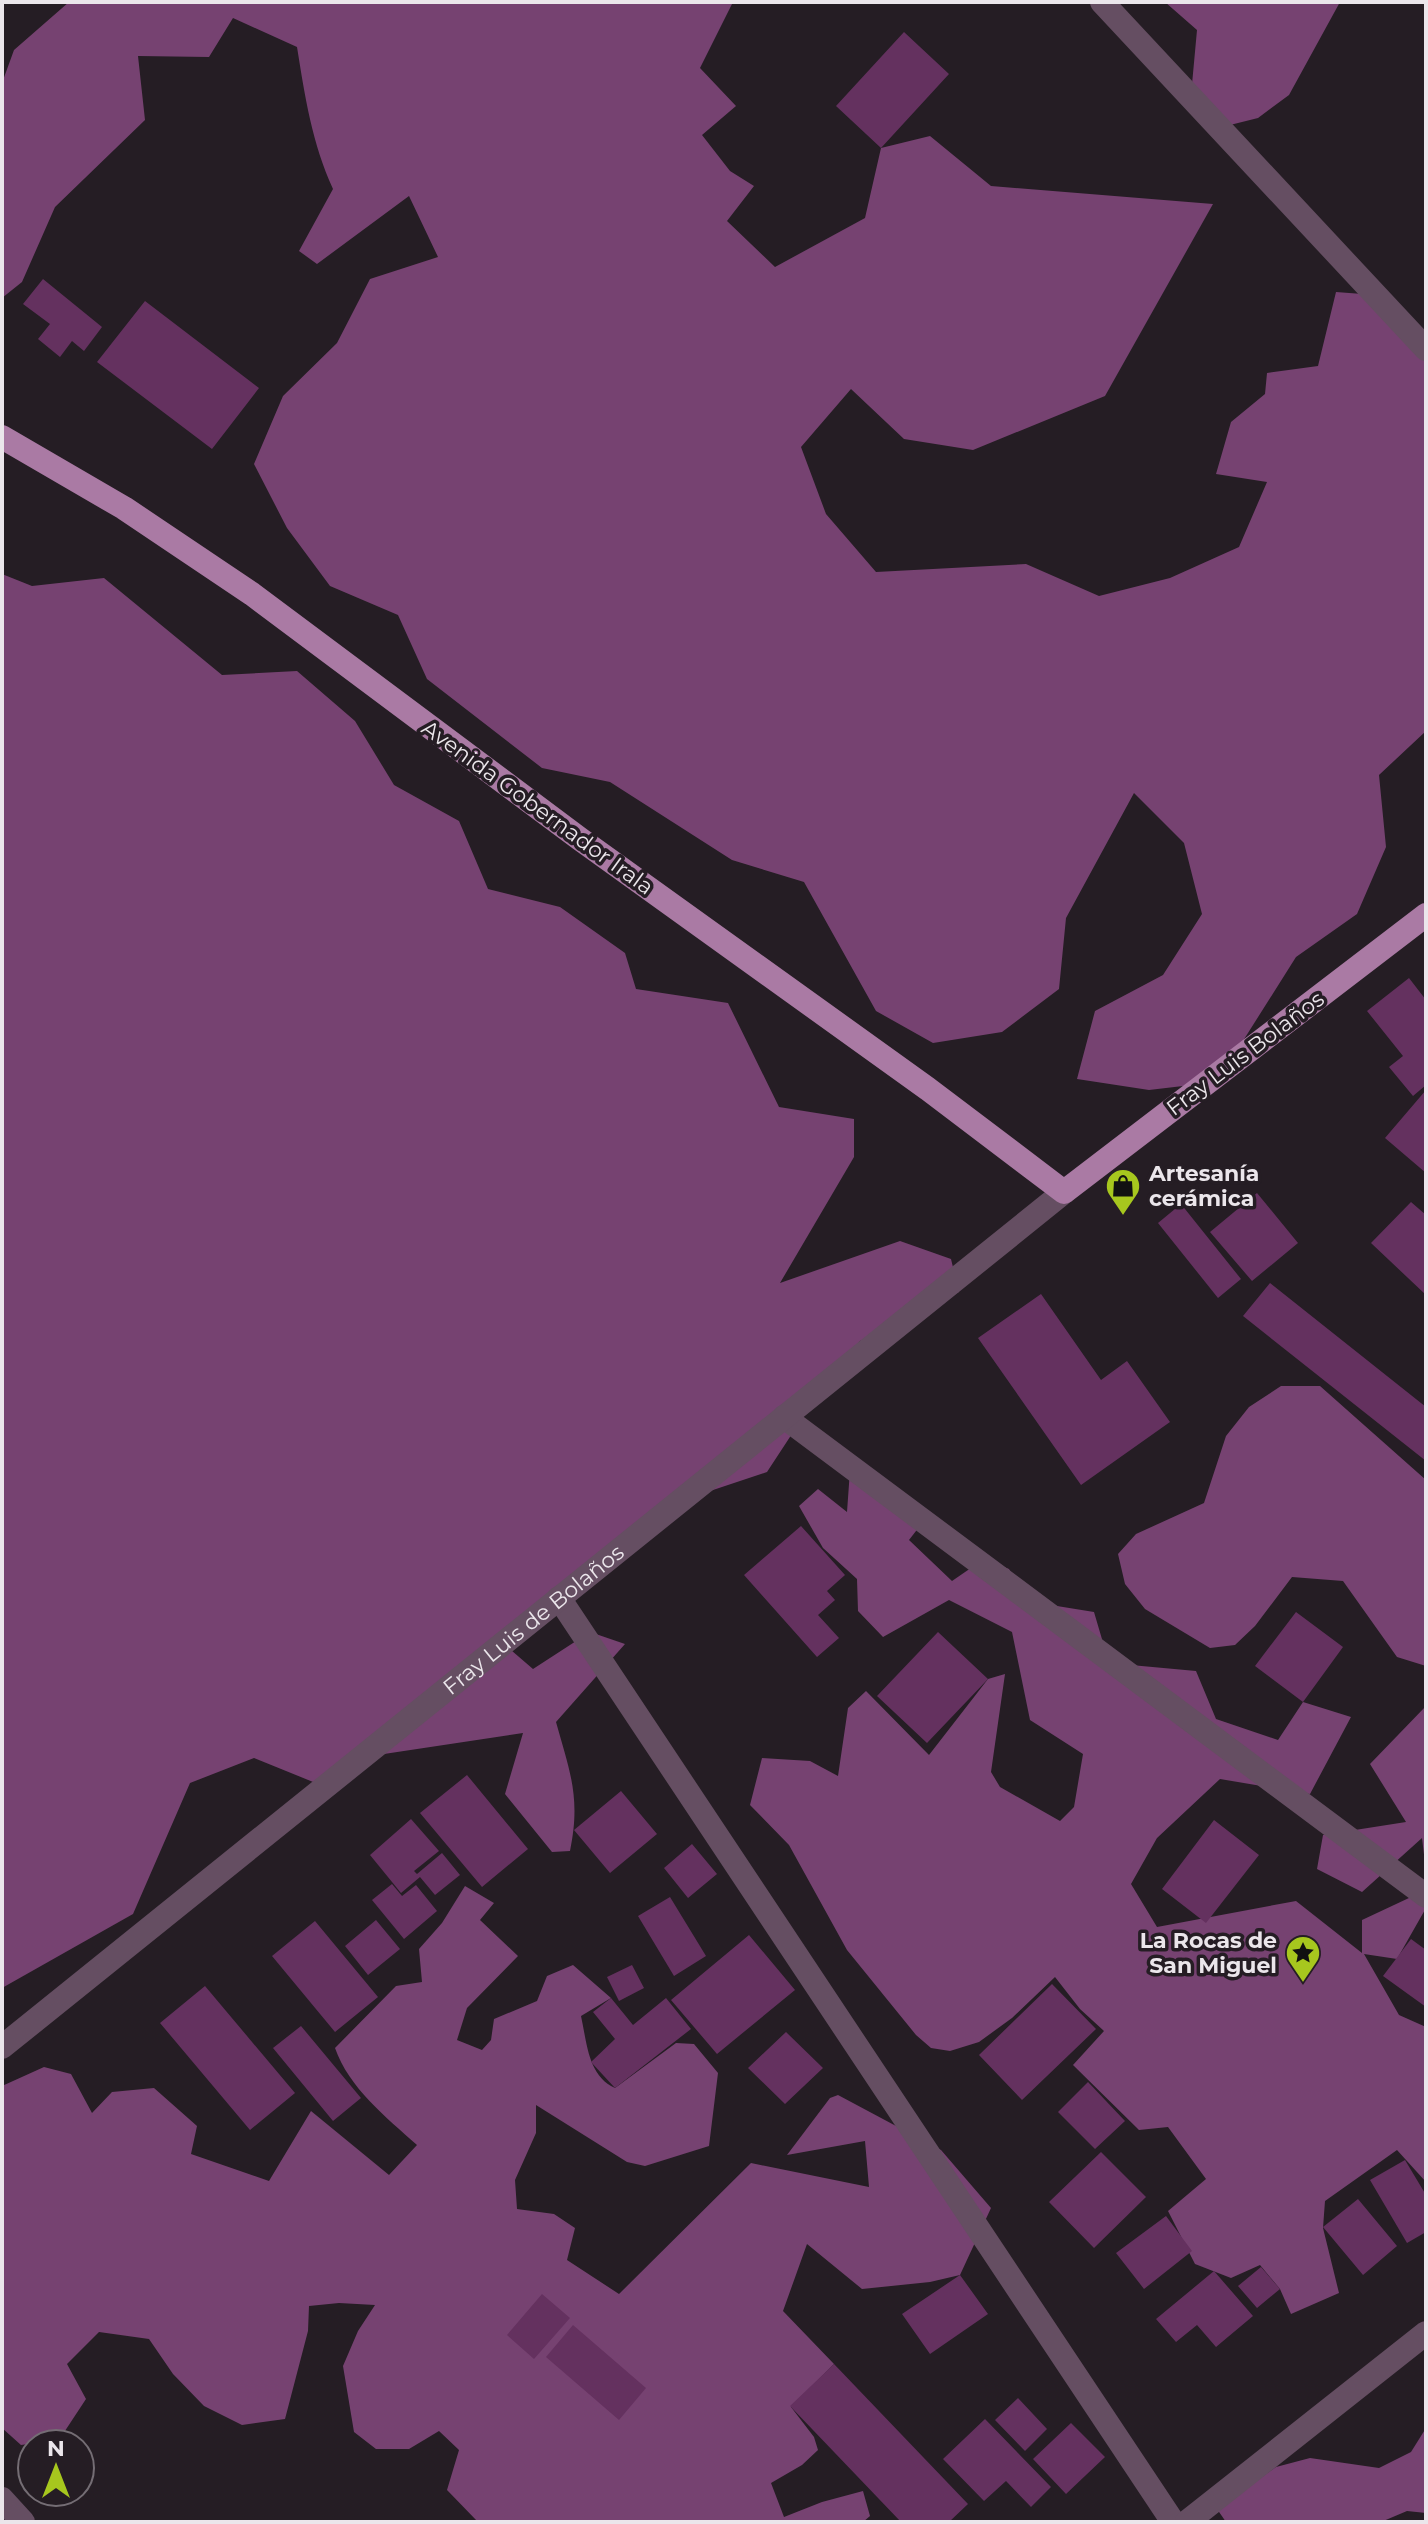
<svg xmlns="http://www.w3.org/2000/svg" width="1428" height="2524" font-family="Montserrat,sans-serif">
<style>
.forest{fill:#764271}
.building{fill:#64315f}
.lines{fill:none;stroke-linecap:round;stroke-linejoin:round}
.street{stroke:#654e62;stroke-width:24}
.primary{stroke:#aa7aa4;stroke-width:24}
.labels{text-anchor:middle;stroke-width:7;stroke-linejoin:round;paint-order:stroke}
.street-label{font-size:22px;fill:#ebe6eb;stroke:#251d24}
.poi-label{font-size:22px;font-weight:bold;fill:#ebe6eb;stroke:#251d24;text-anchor:start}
</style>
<rect width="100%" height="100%" fill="#251d24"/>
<path class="forest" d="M69 2H733L700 68 736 106 702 135 730 171 754 186 727 221 775 267 865 218 881 148 930 136 991 186 1213 204 1105 396 973 450 904 439 851 389 801 447 826 514 876 572 1026 564 1099 596 1170 578 1239 547 1267 482 1216 474 1231 422 1265 394 1267 373 1318 366 1336 292 1389 296 1426 334V731L1379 775 1386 847 1357 914 1296 957 1217 1082 1149 1090 1077 1079 1095 1011 1163 975 1202 914 1184 843 1134 793 1066 918 1059 989 1002 1032 933 1043 876 1011 804 882 732 860 610 782 542 768 427 679 398 615 330 586 287 528 254 464 283 396 337 343 370 279 438 257 409 196 317 264 299 251 333 189C312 143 305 97 297 47L233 18 209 57 138 56 145 120 55 207 22 282 2 298V83L14 50Z
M1165 2H1340L1289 95 1258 118 1218 128 1190 106 1197 30Z
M2 574 32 586 104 578 222 675 297 671 355 721 394 785 459 821 488 889 560 907 625 953 636 989 728 1003 779 1107 854 1119V1157L780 1283 900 1241 951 1259 959 1292 860 1341 824 1385 767 1472 683 1500 505 1645 533 1669 590 1632 625 1644 556 1722C570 1772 581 1798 570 1851L552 1852 505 1794 523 1733 384 1754 323 1786 254 1758 190 1783 133 1914 2 1988Z
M1281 1386H1320L1426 1480V1666L1397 1657 1343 1581 1292 1577 1255 1626 1235 1645 1210 1648 1145 1609 1125 1584 1118 1554 1136 1534 1204 1503 1226 1436 1249 1407Z
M850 1470 923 1522 909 1540 952 1581 984 1559 1009 1569 1026 1601 1094 1612 1109 1663 1196 1671 1216 1719 1278 1740 1303 1702 1351 1717 1310 1794 1220 1779 1157 1838 1131 1884 1157 1927 1296 1901 1362 1953V1920L1426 1890V1908L1397 1959 1364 1954 1399 2015 1426 2027V2182L1397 2150 1325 2201 1323 2228 1339 2293 1291 2314 1280 2289 1260 2265 1231 2278 1195 2264 1168 2211 1206 2179 1168 2127 1139 2130 1073 2065 1104 2031 1080 2009 1055 1977 1012 2018 979 2042 950 2051 931 2048 916 2035 847 1950 789 1845 750 1805 762 1758 810 1761 838 1776 848 1708 866 1691 929 1755 988 1679 1005 1674 991 1772 1000 1787 1060 1821 1074 1807 1083 1754 1030 1720 1012 1632 949 1600 883 1637 858 1611 857 1579 823 1548 799 1506 818 1489 847 1512Z
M1426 1706V1871L1422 1838 1362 1892 1317 1869 1323 1835 1406 1822 1370 1764Z
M465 1886 494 1903 480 1920 518 1956 467 2008 457 2040 482 2050 491 2040 494 2019 537 2001 547 1976 573 1965 611 1998 581 2016C587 2043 588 2076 615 2088L676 2043 694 2044 718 2073 709 2146 645 2166 627 2162 536 2105V2133L515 2180 517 2209 554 2214 575 2228 567 2260 619 2294 751 2163 869 2187 865 2141 787 2155 830 2098 838 2095 941 2150 991 2208 960 2275 930 2282 862 2289 807 2244 783 2311 834 2364 791 2407 814 2437 818 2450 802 2465 771 2483 784 2517 822 2502 863 2491 870 2516 863 2522H478L447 2490 459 2450 439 2431 409 2449H376L354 2432 343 2366 358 2331 375 2305 339 2303 309 2306 308 2331 285 2419 242 2425 204 2406 173 2374 149 2339 99 2332 67 2364 86 2399 59 2440 21 2445 2 2428V2086L44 2067 71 2074 92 2113 112 2092 154 2088 197 2126 191 2154 269 2181 311 2111 389 2175 417 2145C386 2117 349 2088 335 2048L396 1986 422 1982 419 1949 442 1923Z
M1426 2428V2513L1407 2511 1381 2522H1226L1217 2509 1276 2467 1310 2458 1379 2468 1411 2452Z"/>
<path class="building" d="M904 32 949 74 881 148 836 106Z
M43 279 102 327 84 351 72 341 60 357 38 339 50 324 23 304Z
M145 301 259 388 212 449 97 362Z
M1409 978 1426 1000V1085L1413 1096 1389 1067 1403 1056 1367 1011Z
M1426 1090V1173L1385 1138Z
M1257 1193 1298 1243 1252 1281 1210 1232Z
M1411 1202 1426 1215V1295L1371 1243Z
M1181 1204 1241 1279 1218 1298 1158 1223Z
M1270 1283 1426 1407V1461L1243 1316Z
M1041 1294 1101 1380 1127 1361 1170 1422 1081 1485 978 1338Z
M801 1526 845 1575 827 1591 835 1600 818 1615 839 1638 817 1657 744 1575Z
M1296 1612 1343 1647 1303 1702 1255 1666Z
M938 1632 988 1679 927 1743 877 1696Z
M467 1775 528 1849 482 1887 420 1813Z
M621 1791 657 1834 610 1873 574 1830Z
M411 1819 439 1851 414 1871 417 1874 442 1853 460 1875 435 1895 420 1877 401 1893 370 1855Z
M1214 1820 1259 1855 1206 1923 1162 1889Z
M692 1844 717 1874 688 1898 664 1868Z
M392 1884 402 1896 416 1885 437 1911 404 1939 372 1900Z
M670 1897 706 1956 674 1976 638 1916Z
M376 1920 400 1949 368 1975 345 1946Z
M315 1921 378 1997 335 2032 272 1956Z
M749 1935 795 1990 717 2054 671 2000Z
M1411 1939 1426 1950V2007L1383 1976Z
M632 1965 644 1988 619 2001 607 1977Z
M1052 1984 1096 2029 1022 2100 979 2055Z
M205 1986 295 2093 250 2130 160 2023Z
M611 1998 633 2025 666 1998 691 2029 615 2088 591 2062 615 2039 593 2012Z
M301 2026 361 2098 333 2121 273 2048Z
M786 2032 823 2068 785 2104 748 2068Z
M1088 2082 1125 2121 1095 2149 1058 2112Z
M1101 2152 1146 2197 1094 2248 1049 2202Z
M1405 2160 1426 2195V2232L1407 2243 1370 2180Z
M1358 2199 1397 2246 1363 2275 1323 2227Z
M1166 2216 1192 2251 1144 2289 1116 2253Z
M1261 2267 1280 2289 1257 2308 1238 2286Z
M1214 2271 1253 2316 1216 2347 1197 2325 1176 2342 1156 2319Z
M960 2275 988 2314 930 2354 902 2314Z
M542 2294 570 2318 534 2359 507 2335Z
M573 2325 646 2388 619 2420 546 2357Z
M834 2364 968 2504 949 2522H901L790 2406Z
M1018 2398 1047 2429 1025 2451 995 2420Z
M985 2419 1051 2487 1031 2507 1006 2481 984 2501 943 2459Z
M1071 2423 1105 2457 1066 2494 1033 2459Z"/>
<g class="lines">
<g class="street">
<path d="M1102 2 1426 349"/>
<path d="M784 1417 1426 1896"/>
<path d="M559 1598 1173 2522"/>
<path id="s1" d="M2 2047 1064 1192"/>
<path d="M2 2499 23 2522"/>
<path d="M1187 2522 1426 2333"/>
</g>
<path class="primary" d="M2 437 124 508 252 594 580 839 928 1089 1064 1192 1426 915"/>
</g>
<defs>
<symbol id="shop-pin" viewBox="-11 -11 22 30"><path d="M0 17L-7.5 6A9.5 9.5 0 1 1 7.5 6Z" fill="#a7c71e" stroke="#251d24"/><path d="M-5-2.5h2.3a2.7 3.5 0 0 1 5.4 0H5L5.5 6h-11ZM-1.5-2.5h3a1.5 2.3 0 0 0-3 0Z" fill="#111"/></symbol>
<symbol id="sight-pin" viewBox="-11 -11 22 30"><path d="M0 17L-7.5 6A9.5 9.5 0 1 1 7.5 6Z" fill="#a7c71e" stroke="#251d24"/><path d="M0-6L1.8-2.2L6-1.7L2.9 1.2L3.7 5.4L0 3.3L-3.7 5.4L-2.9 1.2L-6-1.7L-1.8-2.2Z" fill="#111"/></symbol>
</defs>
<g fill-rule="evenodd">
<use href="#shop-pin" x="1103" y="1166" width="40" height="54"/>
<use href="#sight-pin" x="1283" y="1933" width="40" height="54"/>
</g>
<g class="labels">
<g class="street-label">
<text transform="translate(538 807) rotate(36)" y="8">Avenida Gobernador Irala</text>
<text transform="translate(1245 1053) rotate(-37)" y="8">Fray Luis Bolaños</text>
<text dy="8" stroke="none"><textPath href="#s1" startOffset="682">Fray Luis de Bolaños</textPath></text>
</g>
<g class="poi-label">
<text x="1149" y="1181">Artesanía<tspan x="1149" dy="25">cerámica</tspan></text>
<text x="1277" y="1948" text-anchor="end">La Rocas de<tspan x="1277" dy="25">San Miguel</tspan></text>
</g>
</g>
<rect width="1428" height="2524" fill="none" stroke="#ebe6eb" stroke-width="8"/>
<g transform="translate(56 2468)"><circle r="38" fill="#251d24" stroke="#746d74" stroke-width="2"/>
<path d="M0-6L14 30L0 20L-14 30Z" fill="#a7c71e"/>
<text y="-12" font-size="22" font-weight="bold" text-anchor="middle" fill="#ebe6eb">N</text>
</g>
</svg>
